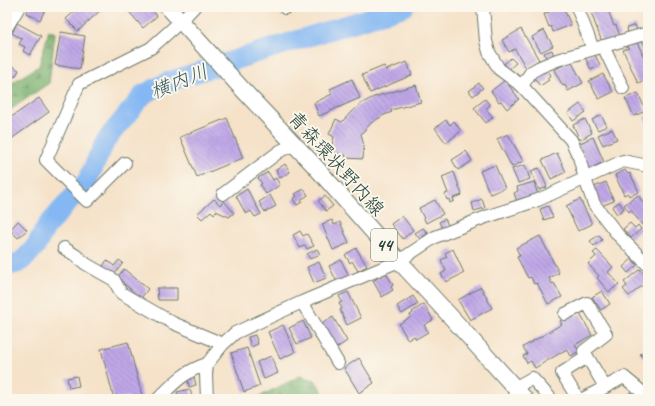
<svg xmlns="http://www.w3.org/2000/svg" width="655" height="406" font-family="Caveat,'Klee One',sans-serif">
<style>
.forest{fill:url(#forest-firs);stroke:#4c7650}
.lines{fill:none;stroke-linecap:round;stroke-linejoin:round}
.river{stroke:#85b8f3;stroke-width:20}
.building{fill:url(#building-back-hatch)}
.minor-casing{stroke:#6a7768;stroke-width:14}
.major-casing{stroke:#6a7768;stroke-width:18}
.minor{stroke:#fff;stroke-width:12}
.major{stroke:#fff;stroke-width:16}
.labels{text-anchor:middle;stroke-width:4;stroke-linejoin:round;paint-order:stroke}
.shield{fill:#fbf7ec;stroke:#61756b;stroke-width:1}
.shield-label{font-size:18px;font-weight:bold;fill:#1f3d34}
.street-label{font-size:19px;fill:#1f3d34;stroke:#fbf7ec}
.water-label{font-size:20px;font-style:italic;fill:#385c64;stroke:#fbf7ec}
</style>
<defs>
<pattern id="forest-firs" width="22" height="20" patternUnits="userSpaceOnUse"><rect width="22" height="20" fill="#78af6c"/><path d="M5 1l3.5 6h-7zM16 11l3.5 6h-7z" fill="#62905a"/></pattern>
<pattern id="building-back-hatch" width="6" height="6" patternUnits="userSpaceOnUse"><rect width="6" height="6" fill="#c0a7e8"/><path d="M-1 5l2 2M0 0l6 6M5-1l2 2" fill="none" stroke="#9b89bd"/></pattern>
</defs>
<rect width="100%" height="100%" fill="#fbf7ec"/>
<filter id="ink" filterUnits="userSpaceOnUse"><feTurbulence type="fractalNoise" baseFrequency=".025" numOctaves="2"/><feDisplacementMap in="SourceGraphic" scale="8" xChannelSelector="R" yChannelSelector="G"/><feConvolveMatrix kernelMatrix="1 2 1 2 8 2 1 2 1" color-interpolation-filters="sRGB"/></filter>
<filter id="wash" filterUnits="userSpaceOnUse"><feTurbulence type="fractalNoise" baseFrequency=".012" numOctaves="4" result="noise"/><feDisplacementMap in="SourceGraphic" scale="16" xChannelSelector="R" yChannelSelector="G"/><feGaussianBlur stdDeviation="0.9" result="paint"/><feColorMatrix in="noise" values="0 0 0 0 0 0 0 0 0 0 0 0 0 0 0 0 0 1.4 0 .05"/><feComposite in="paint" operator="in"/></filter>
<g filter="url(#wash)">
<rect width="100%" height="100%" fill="#f5e2c9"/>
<path class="forest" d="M49 30 55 33 49 83 7 112V86L39 66Z
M300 376 315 380 327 399H255Z"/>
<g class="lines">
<path class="river" d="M7 264 12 265 19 263 26 257 36 246 46 227 87 181 106 140 144 94 168 82 256 53 404 7"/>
</g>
<g id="blocks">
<path class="building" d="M29 7H45L46 8 40 20 26 13Z
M79 7H104L78 31 66 19Z
M125 7H150L157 16 143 28Z
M561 7H563L571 25 553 32 551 26 549 27 544 14Z
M589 7H607L614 26 616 25 620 36 602 42Z
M639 7H648V23L644 13H642Z
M17 23 41 36 30 55 23 51 25 47 19 44 22 39 12 33Z
M635 25 637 30 628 33 627 28Z
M521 29 539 60 526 68 515 49 509 52 502 40Z
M544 30 553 46 541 52 532 37Z
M61 32 85 36 80 69 55 65Z
M648 38V52L642 41Z
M636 40 648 66V79L638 83 623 50 629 48 628 44Z
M552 50 554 56 546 58 544 53Z
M594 53 600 65 591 70 585 57Z
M511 58 516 63 509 69 504 64Z
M571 61 583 83 568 91 565 85 563 86 554 70Z
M407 62 412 75 370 93 362 75 384 66 386 70Z
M11 65 19 70 15 77 7 72Z
M546 68 551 75 547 78 549 80 540 86 533 76Z
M603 74 613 92 599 99 589 81Z
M352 79 360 98 319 116 314 103 332 94 330 89Z
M505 80 519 99 507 109 501 101 499 102 491 91Z
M479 83 483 88 473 96 469 91Z
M416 85 421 102 391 110 392 112 384 115 371 123 361 134 364 146 363 159 345 158 346 155 330 152 334 137 329 134 336 119 342 122 351 112 362 103 374 97Z
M638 93 646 111 634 116 625 98Z
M39 98 49 112 7 142V120Z
M485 99 490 105 486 109 493 117 486 123 474 108Z
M580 104 586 112 573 121 568 113Z
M601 115 607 126 598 130 592 120Z
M648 116V125L644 117Z
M227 118 243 158 197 177 180 137Z
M585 119 592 133 580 140 573 125Z
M446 120 450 125 454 121 461 131 446 143 435 128Z
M612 129 617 139 603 145 598 135Z
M508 134 523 161 512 167 497 139Z
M593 137 604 162 589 169 578 144Z
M466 151 472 161 458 170 452 160Z
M557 153 566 172 551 179 542 160Z
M285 164 290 172 280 178 276 170Z
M495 165 505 188 490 194 480 171Z
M525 165 530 179 518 183 512 169Z
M539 168 547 187 539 190 531 171Z
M625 170 628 174 630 173 639 192 629 196 628 193 624 195 615 175Z
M268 172 273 180 276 178 280 185 266 194 260 185 262 184 258 178Z
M454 172 462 195 453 198 454 201 450 203 449 199 447 200 445 194 448 193 442 177Z
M534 182 538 195 517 202 514 193 518 191 517 187Z
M606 182 614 201 601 206 594 187Z
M247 189 261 214 255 217 251 211 246 214 236 196Z
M304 189 308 195 301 200 302 202 297 205 293 199 297 196 295 194Z
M270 195 276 206 265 212 259 202Z
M638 195 648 209V216L645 218 647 221 642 225 631 210 629 212 624 205Z
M325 196 333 206 326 211 318 201Z
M214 199 220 205 224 201 234 213 229 217 216 211 214 214 211 211 202 219 197 214Z
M482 199 485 208 474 211 472 203Z
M580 199 592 224 578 231 566 206Z
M435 200 443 214 426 223 419 208Z
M619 202 624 209 617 214 612 207Z
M548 206 553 217 544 220 540 209Z
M402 216 413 230 403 239 391 224Z
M445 219 449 227 443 230 439 222Z
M332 220 334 225 340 222 349 243 333 250 322 224Z
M18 221 27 230 18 238 10 230Z
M630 223 635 228 638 225 641 229 631 238 623 229Z
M423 228 428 233 420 239 415 233Z
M300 231 303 236 307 234 314 246 307 249 305 245 300 248 293 235Z
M599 235 602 240 594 246 590 241Z
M540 236 559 273 549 278 552 284 554 283 562 297 548 304 537 283 534 284 531 277 528 278 517 257 520 256 516 248Z
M356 248 367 266 358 271 352 261 350 263 345 255Z
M317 249 320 254 310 259 307 254Z
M453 249 464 273 446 282 441 274 446 271 441 260 447 257 445 253Z
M597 250 613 267 608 272 619 284 609 292 597 278 599 276 588 264 596 256 593 253Z
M632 259 637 265 628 273 623 267Z
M107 260 114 266 119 260 123 263 114 275 103 266Z
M341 260 350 278 338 284 329 266Z
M319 262 326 278 314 283 307 267Z
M124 269 148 289 141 298 117 278Z
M640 269 648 279V281L629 296 623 289 627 286 624 282Z
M386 273 393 285 391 287 393 290 382 297 373 281Z
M481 287 492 308 470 320 458 300Z
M157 288H177V300H158Z
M602 291 610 304 601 310 592 297Z
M348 292 361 318 347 325 340 310 342 309 339 303 342 302 339 296Z
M413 296 418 304 402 314 397 306Z
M424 304 433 320 424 325 428 332 416 339 414 336 408 340 399 324 411 317 410 315 413 313 412 312Z
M573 313 575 316 580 314 592 335 575 345 579 351 571 356 567 349 535 368 531 361 527 363 523 356 527 354 523 347 562 324 560 321Z
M333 317 347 341 335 349 320 325Z
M303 321 311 338 297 344 289 328Z
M283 325 295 352 280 359 268 332Z
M255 335 258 344 251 347 248 337Z
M128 342 143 399H128V397L114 399 101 349Z
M247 348 260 386 244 392 231 353Z
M646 351 648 354 643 357 640 354Z
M271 356 278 373 264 379 257 362Z
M359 358 374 383 359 393 344 368Z
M77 376 79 386 69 388 67 378Z
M194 377 196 385 189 387 188 379Z
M190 389 192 397H194L195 399H179L177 392Z
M633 390 643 399H625Z
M85 395 86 399H75V398Z"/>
</g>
</g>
<g filter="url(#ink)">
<use href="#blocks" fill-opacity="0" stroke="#6a7768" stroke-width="1"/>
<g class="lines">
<defs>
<path id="minor" d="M285 7V8
M483 7 486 41 489 52 499 69 522 86 571 140 579 157 585 179 594 204 618 235 648 265
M577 7 593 49
M7 27 19 7
M603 46 623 88
M522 86 531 72 540 67 557 60 648 33
M125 163 87 201 46 160 79 84 151 48 181 21 194 7
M223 194 280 151 295 144
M64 248 75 255 86 264 114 280 121 293 173 323 223 344
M302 302 338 363
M565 314 587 303 606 334 584 351 605 387
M514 388 532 378 551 399
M158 399C174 383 185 371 207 364
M207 399 206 375 207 364 223 344 235 333 302 302 399 261 435 237 486 217 538 200 623 161 648 166
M578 399 562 373 587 357
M583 399 624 377 648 397"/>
<path id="major" d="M168 7 244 91 312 163 399 261 451 317 525 399"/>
</defs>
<use href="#minor" class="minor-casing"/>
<use href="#major" class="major-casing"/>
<use href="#minor" class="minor"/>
<use href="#major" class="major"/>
</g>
</g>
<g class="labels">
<rect class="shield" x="371" y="229" width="26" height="32" rx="3"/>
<g class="shield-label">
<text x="384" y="251">44</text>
</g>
<g class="street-label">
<text transform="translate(337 163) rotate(48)" y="7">青森環状野内線</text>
</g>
<g class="water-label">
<text transform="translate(179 81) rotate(-22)" y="7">横内川</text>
</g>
</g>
<rect width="655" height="406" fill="none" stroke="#fbf7ec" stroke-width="24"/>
</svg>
